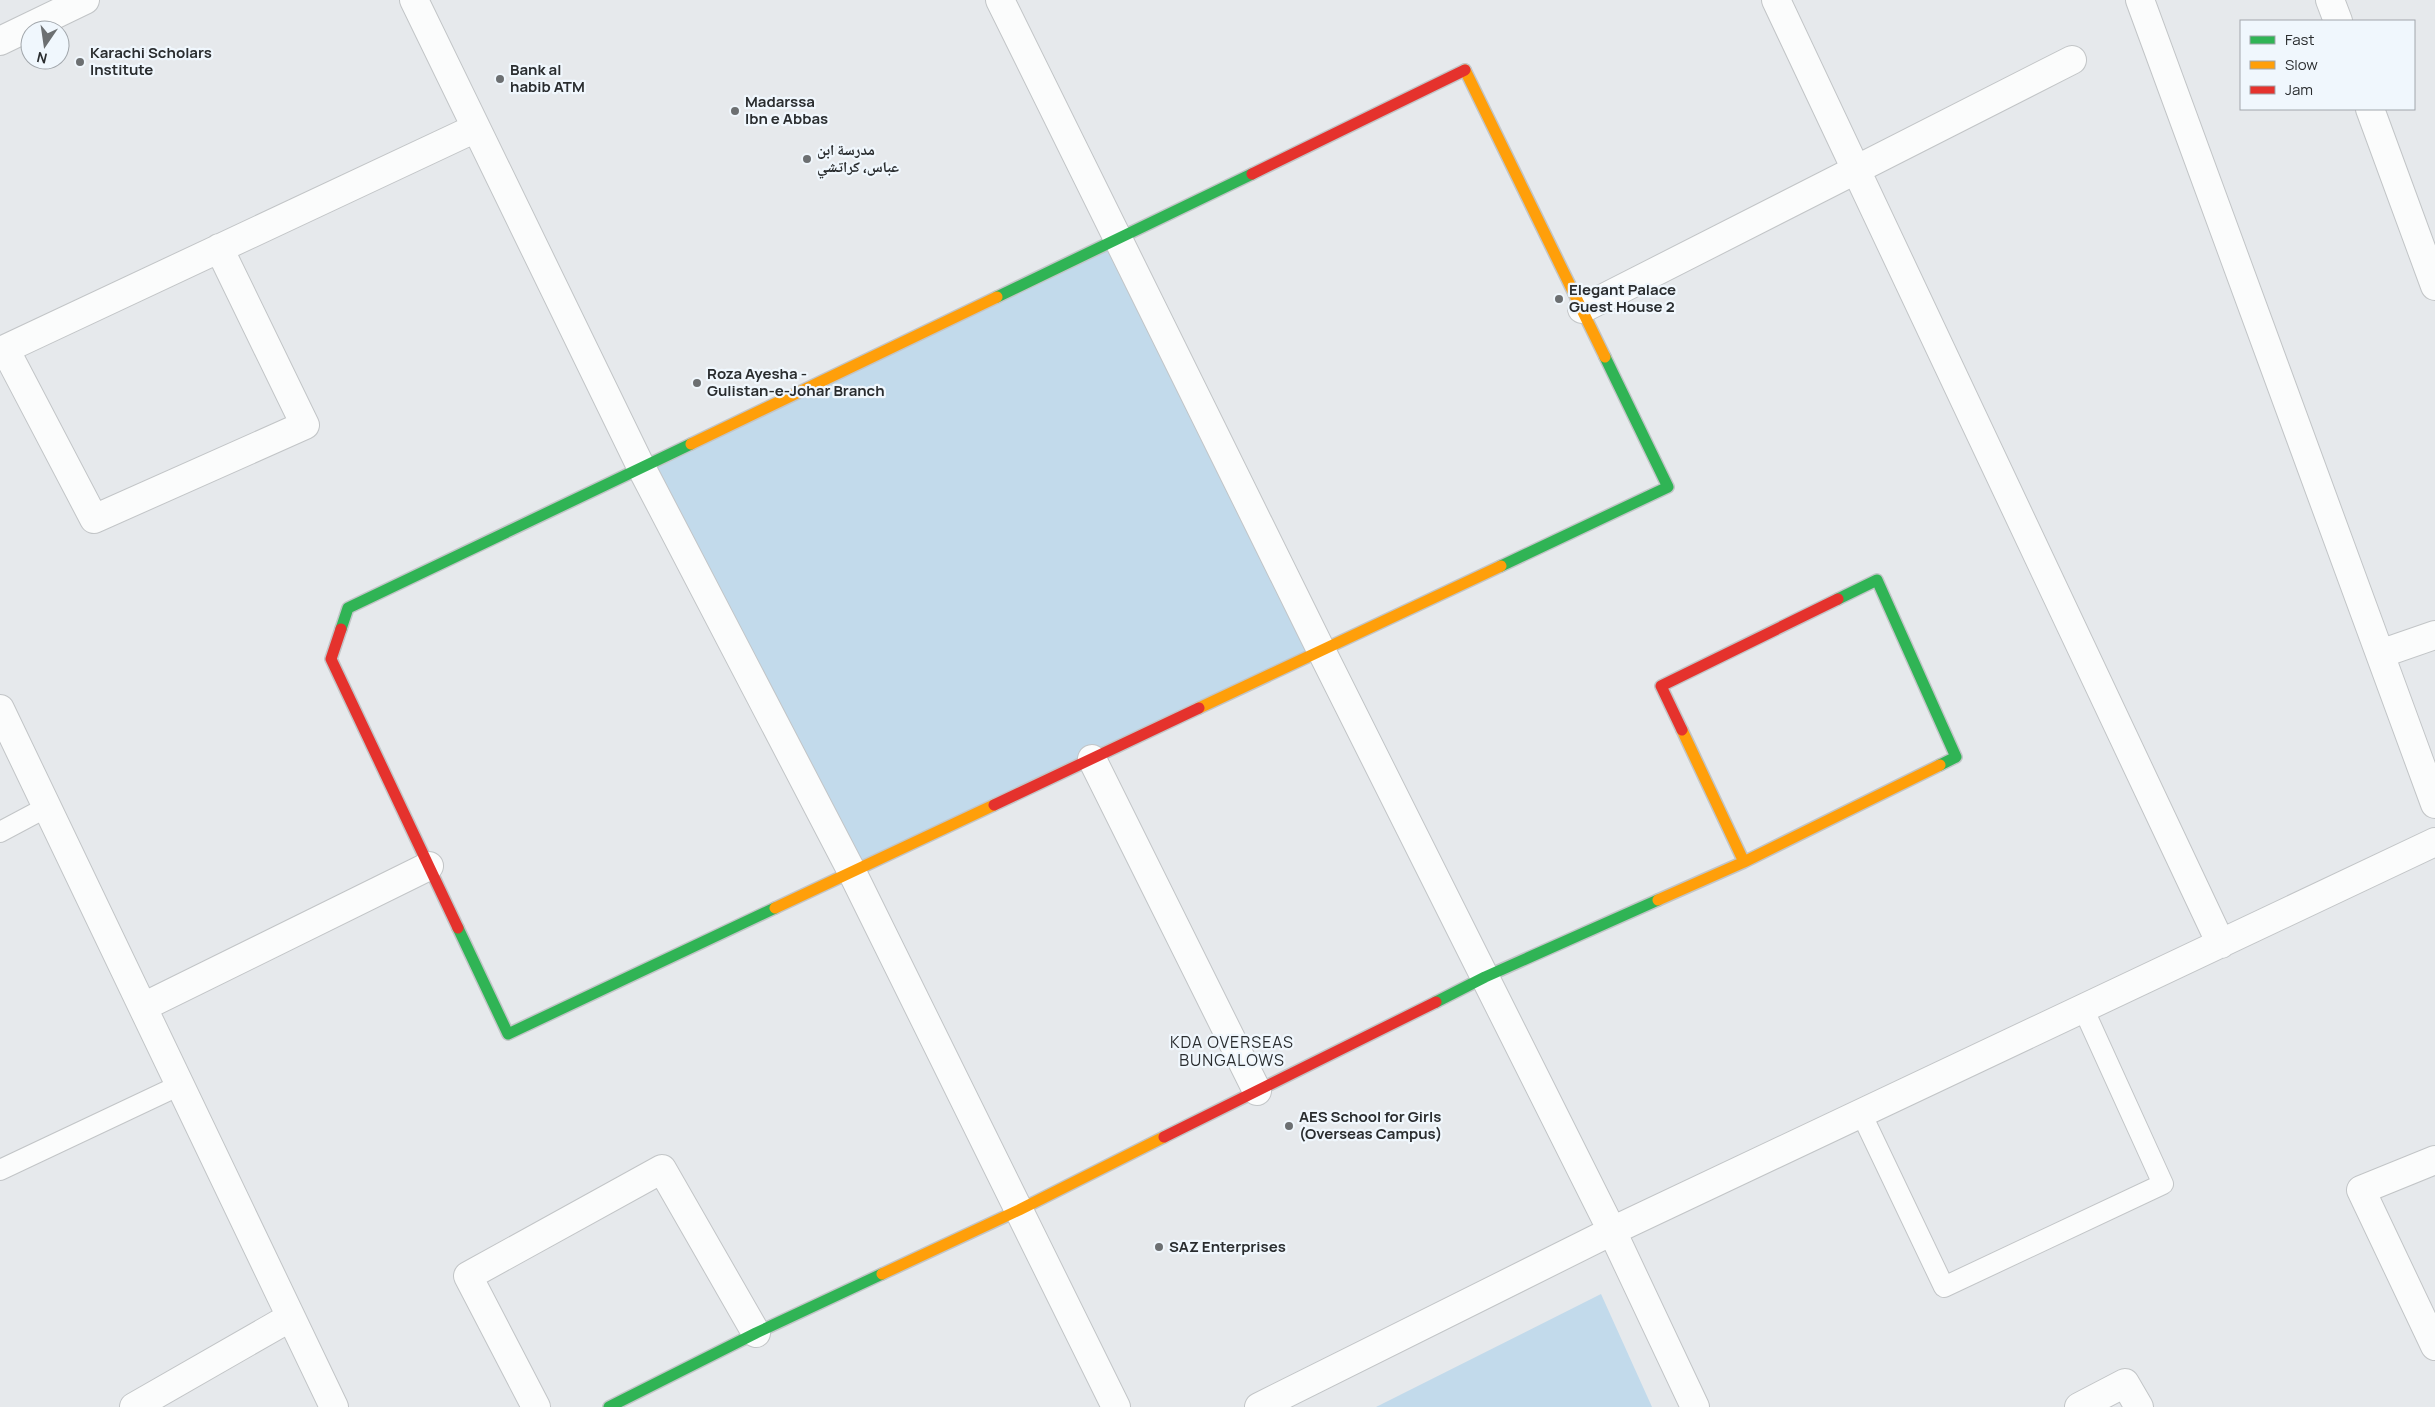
<svg xmlns="http://www.w3.org/2000/svg" width="2435" height="1407" font-family="Manrope,'Noto Naskh Arabic',sans-serif">
<style>
.green{fill:#c2daeb}
.lines{fill:none;stroke-linecap:round;stroke-linejoin:round}
.lane-casing{stroke:#c2c5c7;stroke-width:22}
.street-casing{stroke:#c2c5c7;stroke-width:30}
.fast-casing{stroke:#c2c5c7;stroke-width:14}
.slow-casing{stroke:#c2c5c7;stroke-width:14}
.jam-casing{stroke:#c2c5c7;stroke-width:14}
.lane{stroke:#fbfcfc;stroke-width:20}
.street{stroke:#fbfcfc;stroke-width:28}
.fast{stroke:#30b455;stroke-width:11}
.slow{stroke:#ff9f0a;stroke-width:11}
.jam{stroke:#e5322d;stroke-width:11}
.poi-dot{fill:#6c6f71;stroke:#f0f7fd;stroke-width:2}
.labels{text-anchor:middle;stroke-width:4.5;stroke-linejoin:round;paint-order:stroke}
.poi-label{font-size:15px;font-weight:bold;fill:#2a2d2f;stroke:#f0f7fd;text-anchor:start}
.neighbourhood-label{font-size:16px;letter-spacing:1px;fill:#2a2d2f;stroke:#f0f7fd}
</style>
<rect width="100%" height="100%" fill="#e6e9ec"/>
<path class="green" d="M1118 239 1321 650 852 872 641 467Z
M1601 1294 1652 1407H1376Z"/>
<g class="lines">
<defs>
<path id="lane" d="M0 832 47 807
M1861 1113 1944 1287 2163 1184 2083 1008
M0 1170 180 1085"/>
<path id="street" d="M414 0 641 467 852 872 1116 1407
M1000 0 1321 650 1612 1231 1695 1407
M1776 0 2221 944
M2140 0 2435 804
M2330 0 2338 21
M0 41 85 0
M2370 109 2435 286
M219 248 305 425 94 519 5 349 476 128
M1582 309 2072 60
M2380 654 2435 635
M0 709 334 1407
M1092 759 1257 1091
M143 1007 429 866
M2435 1160 2361 1190 2435 1346
M134 1407 291 1317
M536 1407 468 1276 662 1169 756 1333
M1259 1407 1612 1231 2435 842
M2079 1407 2125 1383 2139 1407"/>
<path id="fast" d="M997 297 1252 174
M1501 566 1668 487 1605 357
M1838 599 1877 580 1956 757 1940 765
M341 629 348 608 691 444
M458 928 508 1034 775 908
M1436 1002 1485 977 1658 900
M609 1407 756 1333 882 1274"/>
<path id="slow" d="M1465 70 1605 357
M691 444 997 297
M1199 708 1501 566
M1682 730 1744 862
M1658 900 1744 862 1940 765
M775 908 994 805
M882 1274 1019 1210 1164 1137"/>
<path id="jam" d="M1252 174 1465 70
M341 629 331 659 458 928
M1682 730 1661 686 1838 599
M994 805 1199 708
M1164 1137 1436 1002"/>
</defs>
<use href="#lane" class="lane-casing"/>
<use href="#street" class="street-casing"/>
<use href="#fast" class="fast-casing"/>
<use href="#slow" class="slow-casing"/>
<use href="#jam" class="jam-casing"/>
<use href="#lane" class="lane"/>
<use href="#street" class="street"/>
<use href="#fast" class="fast"/>
<use href="#slow" class="slow"/>
<use href="#jam" class="jam"/>
</g>
<g class="poi-dot">
<circle cx="80" cy="62" r="5"/>
<circle cx="500" cy="79" r="5"/>
<circle cx="735" cy="111" r="5"/>
<circle cx="807" cy="159" r="5"/>
<circle cx="1559" cy="299" r="5"/>
<circle cx="697" cy="383" r="5"/>
<circle cx="1289" cy="1126" r="5"/>
<circle cx="1159" cy="1247" r="5"/>
</g>
<g class="labels">
<g class="poi-label">
<text x="90" y="58">Karachi Scholars<tspan x="90" dy="17">Institute</tspan></text>
<text x="510" y="75">Bank al<tspan x="510" dy="17">habib ATM</tspan></text>
<text x="745" y="107">Madarssa<tspan x="745" dy="17">Ibn e Abbas</tspan></text>
<text x="817" y="155">مدرسة ابن<tspan x="817" dy="17">عباس، كراتشي</tspan></text>
<text x="1569" y="295">Elegant Palace<tspan x="1569" dy="17">Guest House 2</tspan></text>
<text x="707" y="379">Roza Ayesha -<tspan x="707" dy="17">Gulistan-e-Johar Branch</tspan></text>
<text x="1299" y="1122">AES School for Girls<tspan x="1299" dy="17">(Overseas Campus)</tspan></text>
<text x="1169" y="1252">SAZ Enterprises</text>
</g>
<g class="neighbourhood-label">
<text x="1232" y="1048">KDA OVERSEAS<tspan x="1232" dy="18">BUNGALOWS</tspan></text>
</g>
</g>
<rect x="2240" y="20" width="175" height="90" fill="#f0f7fd" stroke="#a1a6ab"/>
<rect x="2250" y="36" width="25" height="8" fill="#30b455" stroke="#a1a6ab"/>
<text x="2285" y="45" font-size="15" fill="#2a2d2f">Fast</text>
<rect x="2250" y="61" width="25" height="8" fill="#ff9f0a" stroke="#a1a6ab"/>
<text x="2285" y="70" font-size="15" fill="#2a2d2f">Slow</text>
<rect x="2250" y="86" width="25" height="8" fill="#e5322d" stroke="#a1a6ab"/>
<text x="2285" y="95" font-size="15" fill="#2a2d2f">Jam</text>
<g transform="translate(45 45) rotate(193)"><circle r="24" fill="#f0f7fd" stroke="#a1a6ab"/>
<path d="M0-4L9 19L0 12L-9 19Z" fill="#6c6f71"/>
<text y="-8" font-size="14" font-weight="bold" text-anchor="middle" fill="#2a2d2f">N</text>
</g>
</svg>
